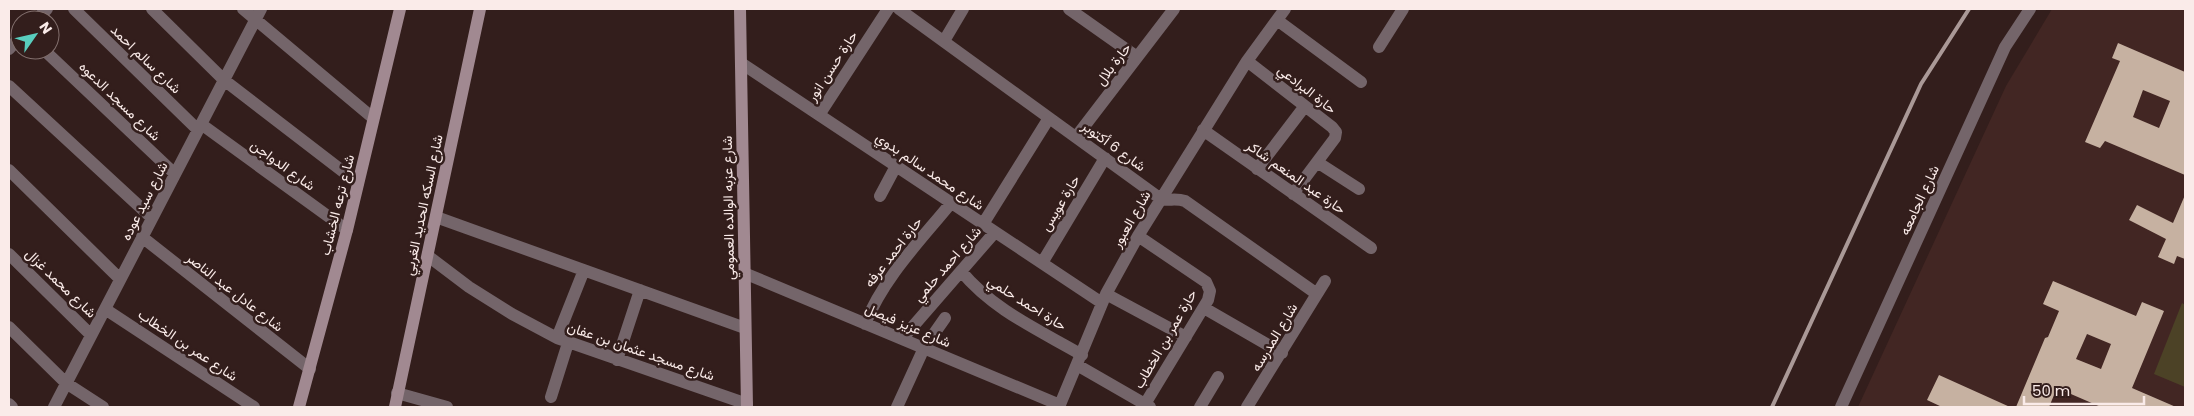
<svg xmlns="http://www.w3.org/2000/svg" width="2194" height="416" font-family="Poppins,Vazirmatn,sans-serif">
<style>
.built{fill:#422623}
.green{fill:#4c4226}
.building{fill:#c6b1a1;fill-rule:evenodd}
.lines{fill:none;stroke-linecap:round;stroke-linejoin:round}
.street{stroke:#74656a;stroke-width:12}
.secondary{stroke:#a18991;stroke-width:12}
.rail{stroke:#aa9997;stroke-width:4}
.labels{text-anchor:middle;stroke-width:5;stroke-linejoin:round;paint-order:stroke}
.street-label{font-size:14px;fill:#faebe9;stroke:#331e1c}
</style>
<rect width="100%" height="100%" fill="#331e1c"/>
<path class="built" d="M2052 9H2185V407H1858L2006 86Z"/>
<path class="green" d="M2182 303 2185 305V387L2154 374Z"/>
<path class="building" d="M2118 43 2185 72V175L2105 141 2100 148 2085 142 2120 61 2112 58ZM2143 90 2170 101 2159 128 2133 117Z
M2185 195V259L2177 256 2174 264 2158 257 2166 239 2129 220 2137 205 2173 223Z
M2053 281 2136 316 2142 302 2164 311 2132 388 2176 407H2101L2057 388 2049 407H2016L2045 338 2048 337 2059 311 2043 304ZM2087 334 2111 344 2101 369 2076 359Z
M1939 375 2010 407H1942L1927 400Z"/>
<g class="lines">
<path class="street" d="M74 9 198 130
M152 9 224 80 358 183
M243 9 373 118
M899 9 1161 199C1169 201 1176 198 1185 201L1317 294
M1069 9 1137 57
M36 20 47 9
M1277 20 1361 82
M944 41 963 9
M1379 47 1403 9
M9 49 20 37
M44 50 175 174
M1247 61 1332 127 1336 132 1335 138 1293 194
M741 63 1102 303
M9 86 152 218
M819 115 888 9
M201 124 347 230
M1203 130 1371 248
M1076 137 1174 9
M1317 162 1359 189
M1257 169 1305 106
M9 170 120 279
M880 196 896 166
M436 217 745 328
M983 224 1049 118
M1138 236 1206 282 1210 291 1208 300 1145 404
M142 237 310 369
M9 254 91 335
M428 256 469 287 512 314 557 338 747 404
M1042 263 1105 158
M961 271C993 310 1039 330 1082 355
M744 273 1060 405
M1106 294 1186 337
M1204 308 1282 353
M105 309 254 407
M865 324C884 277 920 241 951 203
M9 327 66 383 103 407
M557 338 584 270
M902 339 995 232
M617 360 640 290
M1077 365 1150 407
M397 393 447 407
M551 397 568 343
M9 404 12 407
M54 407 261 9
M897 407 924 348 945 318
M1059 407 1106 294 1138 236 1247 61 1285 9
M1200 407 1218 377
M1247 407 1325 281
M1841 407 2005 47 2030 9"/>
<path class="secondary" d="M740 9 747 407
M299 407 347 230 400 9
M395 407 480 9"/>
<path class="rail" d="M1772 407 1921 84 1969 9"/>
</g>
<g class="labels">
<g class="street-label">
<text transform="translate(146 59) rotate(44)" y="5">شارع سالم احمد</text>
<text transform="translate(1113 64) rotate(-53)" y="5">حارة بلال</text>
<text transform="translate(832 66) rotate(-57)" y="5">حارة حسن انور</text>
<text transform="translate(1307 89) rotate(38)" y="5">حارة البرادعي</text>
<text transform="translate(120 101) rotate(44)" y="5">شارع مسجد الدعوه</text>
<text transform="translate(1114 146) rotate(36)" y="5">شارع 6 أكتوبر</text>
<text transform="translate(283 165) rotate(36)" y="5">شارع الدواجن</text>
<text transform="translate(930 171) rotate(34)" y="5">شارع محمد سالم بدوي</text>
<text transform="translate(1296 177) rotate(35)" y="5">حارة عبد المنعم شاكر</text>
<text transform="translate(1919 200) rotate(-65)" y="5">شارع الجامعه</text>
<text transform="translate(144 201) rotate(-63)" y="5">شارع سيد عوده</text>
<text transform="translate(1060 203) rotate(-59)" y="5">حارة عويس</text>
<text transform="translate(337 205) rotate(-76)" y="5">شارع ترعه الخشاب</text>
<text transform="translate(423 205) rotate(-78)" y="5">شارع السكه الحديد الغربي</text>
<text transform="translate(728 208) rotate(-91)" y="5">شارع عزبه الوالده العمومي</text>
<text transform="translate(1131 219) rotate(-60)" y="5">شارع العبور</text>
<text transform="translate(893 252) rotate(-52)" y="5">حارة احمد عرفه</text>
<text transform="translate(947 264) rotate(-49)" y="5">شارع احمد حلمي</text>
<text transform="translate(61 283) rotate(44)" y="5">شارع محمد غزال</text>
<text transform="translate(235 292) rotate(38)" y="5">شارع عادل عبد الناصر</text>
<text transform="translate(1027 303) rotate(32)" y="5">حارة احمد حلمي</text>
<text transform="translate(908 325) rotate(23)" y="5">شارع عزيز فيصل</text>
<text transform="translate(1274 337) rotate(-59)" y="5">شارع المدرسه</text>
<text transform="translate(1165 339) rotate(-60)" y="5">حارة عمر بن الخطاب</text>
<text transform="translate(188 345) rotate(34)" y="5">شارع عمر بن الخطاب</text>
<text transform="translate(641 351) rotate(19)" y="5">شارع مسجد عثمان بن عفان</text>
</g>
</g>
<rect width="2194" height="416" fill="none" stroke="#faebe9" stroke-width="20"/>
<g transform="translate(35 35) rotate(56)"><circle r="24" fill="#331e1c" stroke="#83706e"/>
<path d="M0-4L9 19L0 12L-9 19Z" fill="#59cebe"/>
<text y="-8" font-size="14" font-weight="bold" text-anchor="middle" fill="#faebe9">N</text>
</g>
<path d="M2024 396v8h120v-8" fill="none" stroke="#faebe9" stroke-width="2.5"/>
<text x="2032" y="396" font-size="15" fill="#faebe9" stroke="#331e1c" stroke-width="4" paint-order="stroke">50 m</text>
</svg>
